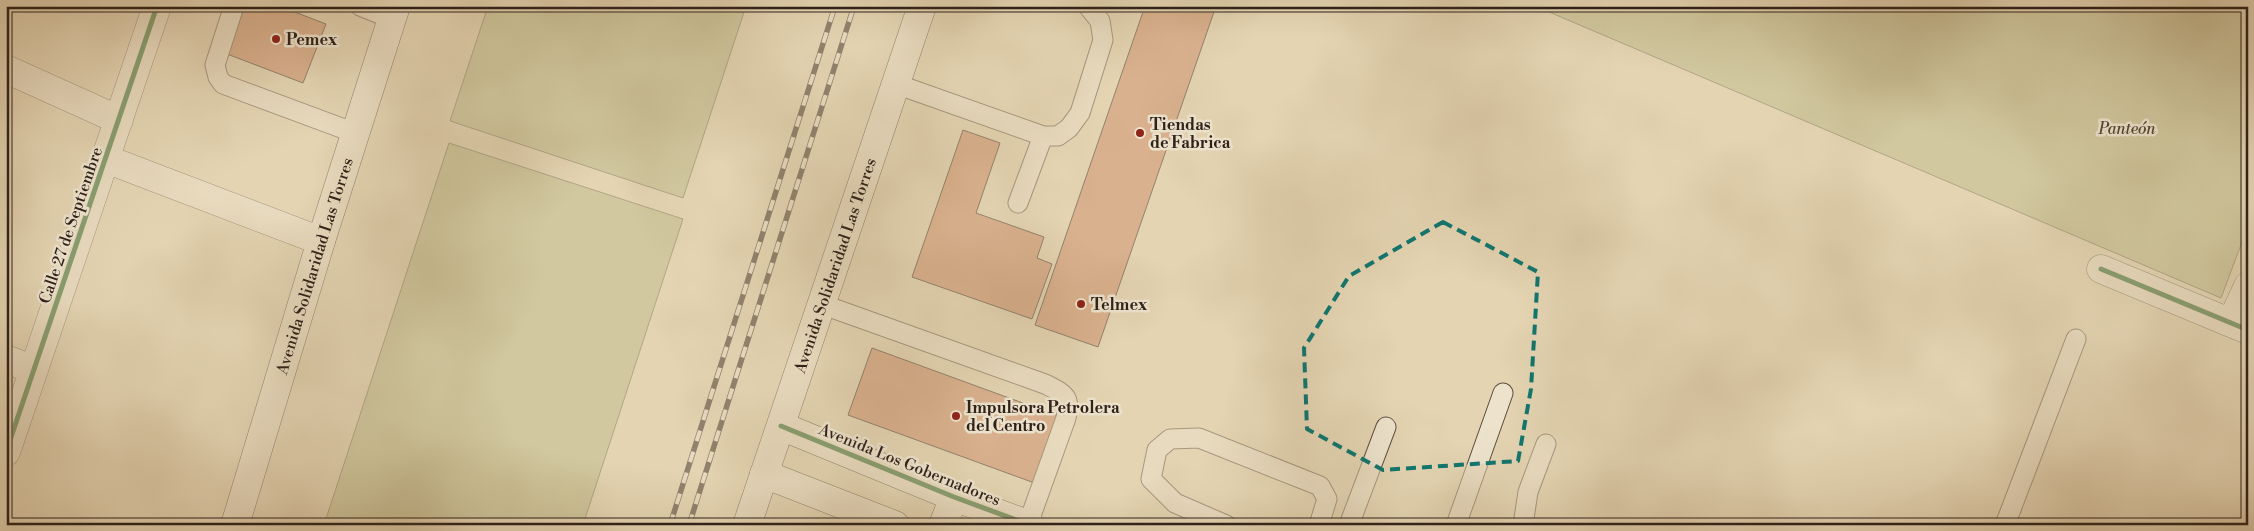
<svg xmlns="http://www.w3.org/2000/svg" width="2254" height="531" font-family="'Libre Bodoni',serif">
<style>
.green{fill:#babb88;stroke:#746e51}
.building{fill:#cd8762;stroke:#2e211a}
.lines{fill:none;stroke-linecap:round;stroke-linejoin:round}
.lane-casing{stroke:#5c4e40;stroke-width:21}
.street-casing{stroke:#5c4e40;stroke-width:29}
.secondary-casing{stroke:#2e211a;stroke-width:29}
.lane{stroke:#ede3cd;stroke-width:19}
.street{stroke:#ede3cd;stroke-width:28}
.secondary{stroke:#ede3cd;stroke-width:28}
.rail-casing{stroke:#2e211a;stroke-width:5.5}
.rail{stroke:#ede3cd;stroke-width:4;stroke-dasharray:11;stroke-linecap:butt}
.cycleway-casing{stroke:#ede3cd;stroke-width:8}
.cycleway{stroke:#1b5e20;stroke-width:5}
.marked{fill:none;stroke:#0f766e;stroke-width:4;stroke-dasharray:10 6;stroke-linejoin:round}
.poi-dot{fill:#8f2418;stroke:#ede3cd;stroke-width:2}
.labels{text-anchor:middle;stroke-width:5;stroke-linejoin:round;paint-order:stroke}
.poi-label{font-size:16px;font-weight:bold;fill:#2e211a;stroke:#ede3cd;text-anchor:start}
.park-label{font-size:16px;font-style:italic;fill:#514836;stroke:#ede3cd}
.street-label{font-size:16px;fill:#2e211a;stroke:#ede3cd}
</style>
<rect width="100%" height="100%" fill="#e4d4b2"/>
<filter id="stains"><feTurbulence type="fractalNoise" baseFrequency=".004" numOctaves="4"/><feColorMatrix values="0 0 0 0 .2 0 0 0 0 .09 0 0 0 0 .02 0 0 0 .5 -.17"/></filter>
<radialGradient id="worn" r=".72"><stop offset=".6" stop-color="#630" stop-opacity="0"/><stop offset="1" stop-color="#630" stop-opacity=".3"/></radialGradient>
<path class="green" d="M488 6H746L683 198 450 121Z
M1535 6H2248V226L2221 298Z
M449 143 683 219 583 525H324Z"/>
<path class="building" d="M245 6H279L326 24 303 83 227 54Z
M1145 6H1216L1098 347 1035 325Z
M963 130 1000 143 976 213 1044 237 1037 258 1052 264 1032 319 912 277Z
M872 348 1064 418 1040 485 848 415Z"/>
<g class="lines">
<defs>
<path id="lane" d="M234 6 215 65 218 77 223 84 355 133
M360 6 392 19
M896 84 1043 136H1058L1069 128 1080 113 1103 40 1100 21 1088 6
M1018 203 1043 136
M821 304 1045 384C1063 393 1072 396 1066 418L1028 524
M1226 525 1175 503 1151 479 1157 450 1170 439 1199 438 1320 486 1327 499 1319 525
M1349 525 1386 427
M1456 525 1503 393
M1523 525 1528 492 1546 444
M2005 525 2076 339"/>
<path id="street" d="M6 69 119 120
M106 159 321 241
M2101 269 2248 330
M2231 323 2248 286
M6 359 34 370
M6 452 157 6"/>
<g id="secondary">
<path d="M781 426 954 497 1030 525"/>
<path d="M764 474 895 525"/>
<path id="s1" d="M235 525 321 241 396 6"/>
<path id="s2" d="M747 525 922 6"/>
<path d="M943 525 954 497"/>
</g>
</defs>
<use href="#lane" class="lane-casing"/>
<use href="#street" class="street-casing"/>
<use href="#secondary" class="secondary-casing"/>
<use href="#lane" class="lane"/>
<use href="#street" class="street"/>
<use href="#secondary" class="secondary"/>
<defs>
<path id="rail" d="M670 525 835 6
M689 525 854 6"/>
</defs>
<use href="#rail" class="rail-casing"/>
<use href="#rail" class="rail"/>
<defs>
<path id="cycleway" d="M2101 269 2248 330
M781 426 954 497 1030 525
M6 452 157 6"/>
</defs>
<use href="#cycleway" class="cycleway-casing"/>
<use href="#cycleway" class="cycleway"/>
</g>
<path d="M0 0H2254V531H0ZM1443 222 1538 272 1531 389 1518 461 1383 470 1307 429 1304 348 1349 276Z" fill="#e4d4b2" fill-opacity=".55" fill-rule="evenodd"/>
<path class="marked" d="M1443 222 1538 272 1531 389 1518 461 1383 470 1307 429 1304 348 1349 276Z"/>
<g class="poi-dot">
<circle cx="276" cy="39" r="5"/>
<circle cx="1140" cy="133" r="5"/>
<circle cx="1081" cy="304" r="5"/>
<circle cx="956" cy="416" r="5"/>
</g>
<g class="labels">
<g class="poi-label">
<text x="286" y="45">Pemex</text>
<text x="1150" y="130">Tiendas<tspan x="1150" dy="18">de Fabrica</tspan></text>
<text x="1091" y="310">Telmex</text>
<text x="966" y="413">Impulsora Petrolera<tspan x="966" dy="18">del Centro</tspan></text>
</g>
<g class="park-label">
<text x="2127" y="134">Panteón</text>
</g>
<g class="street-label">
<text transform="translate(70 225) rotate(-71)" y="6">Calle 27 de Septiembre</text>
<text dy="6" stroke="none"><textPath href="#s1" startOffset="271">Avenida Solidaridad Las Torres</textPath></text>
<text dy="6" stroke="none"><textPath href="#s2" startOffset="274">Avenida Solidaridad Las Torres</textPath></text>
<text transform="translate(910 464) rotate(22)" y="6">Avenida Los Gobernadores</text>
</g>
</g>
<rect width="2254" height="531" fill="none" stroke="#e4d4b2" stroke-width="25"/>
<rect x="8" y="8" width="2239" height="516" fill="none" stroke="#2e211a" stroke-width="2.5"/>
<rect x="12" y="12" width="2229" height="506" fill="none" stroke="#2e211a"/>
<rect width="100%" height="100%" filter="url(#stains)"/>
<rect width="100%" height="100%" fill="url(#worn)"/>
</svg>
